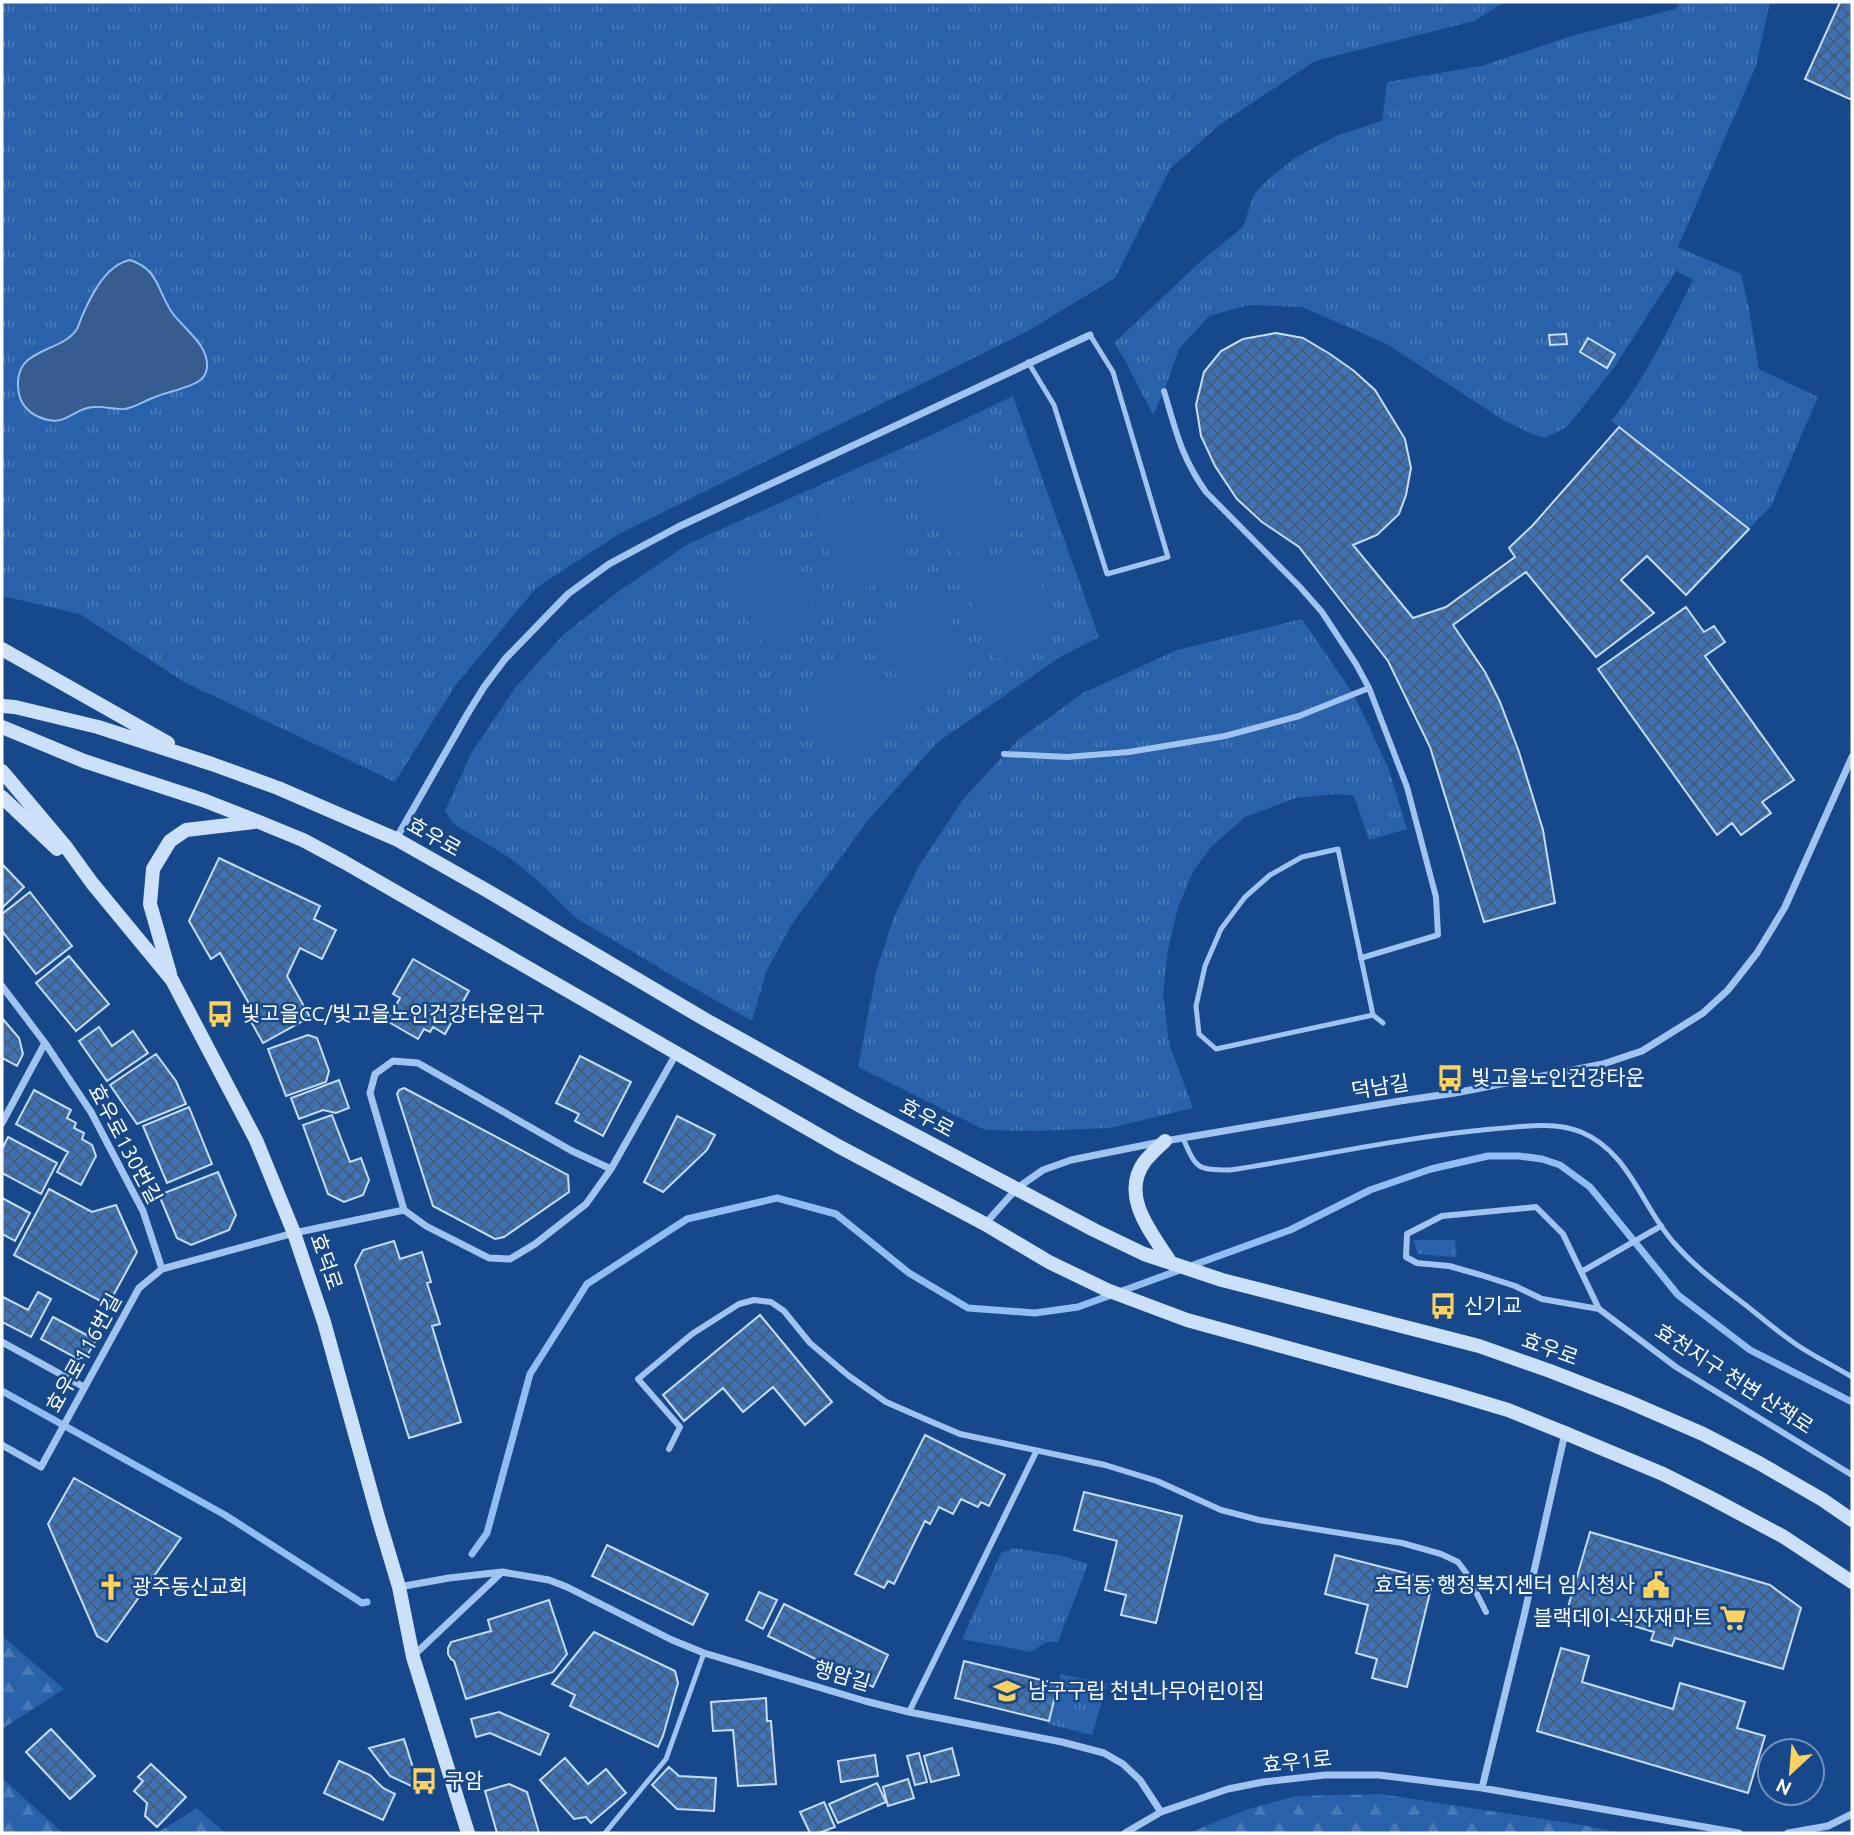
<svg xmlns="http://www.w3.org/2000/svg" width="1854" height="1835" font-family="Ubuntu,'Noto Sans KR',sans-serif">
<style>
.grass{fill:url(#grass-tufts)}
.forest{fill:url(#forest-firs)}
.pitch{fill:#2962aa}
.water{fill:#375c8e;stroke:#92bdf2;stroke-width:2}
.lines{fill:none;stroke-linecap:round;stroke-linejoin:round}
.stream{stroke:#92bdf2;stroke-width:7}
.building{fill:url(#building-cross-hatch);stroke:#c6ddfb;stroke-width:2}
.service{stroke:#a0c3ef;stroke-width:5}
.pedestrian{stroke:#a0c3ef;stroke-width:6}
.minor{stroke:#a0c3ef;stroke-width:7}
.secondary{stroke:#cde0fa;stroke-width:14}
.labels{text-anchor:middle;stroke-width:5;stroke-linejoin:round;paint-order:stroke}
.street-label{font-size:21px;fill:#fff;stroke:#16488b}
.poi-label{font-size:21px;fill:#fff;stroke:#16488b;text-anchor:start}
</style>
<defs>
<pattern id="grass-tufts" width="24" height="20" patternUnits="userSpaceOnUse" patternTransform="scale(1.75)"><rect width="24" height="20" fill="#2962aa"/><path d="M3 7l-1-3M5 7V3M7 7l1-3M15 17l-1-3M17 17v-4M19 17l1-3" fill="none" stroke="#497ab7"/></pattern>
<pattern id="forest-firs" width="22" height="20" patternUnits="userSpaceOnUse" patternTransform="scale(1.75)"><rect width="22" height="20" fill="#2962aa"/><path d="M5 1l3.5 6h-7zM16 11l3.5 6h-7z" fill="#497ab7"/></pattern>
<pattern id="building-cross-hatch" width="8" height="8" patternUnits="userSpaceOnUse" patternTransform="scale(1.75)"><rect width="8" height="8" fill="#3e72b4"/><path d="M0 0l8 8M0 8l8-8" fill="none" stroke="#465d7b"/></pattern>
</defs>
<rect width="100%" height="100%" fill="#16488b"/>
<path class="grass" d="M2 2H1505L1474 21 1315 61 1218 126 1170 169 1115 278 1028 331 619 534 536 588 455 686 395 782 184 682 80 614 2 596Z
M1680 2H1770L1756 66 1678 247 1741 274 1749 309 1759 369 1818 397 1771 506 1749 529 1611 421C1646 379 1668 329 1693 280L1676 271 1613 369 1567 427 1545 438 1532 434 1503 420 1387 344 1302 307 1249 305 1209 316 1179 349 1164 391 1153 415 1126 362 1114 343 1201 261 1243 227 1254 194 1268 179 1295 158 1338 135 1382 121 1387 82 1481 66 1571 36 1675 9Z
M1013 396 1099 637 1060 657 938 742 869 819 792 924 766 972 752 1021 685 983 576 918 535 878 507 856 454 824 445 811 472 752 515 688 564 634 619 591 688 544 927 437Z
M1302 619 1354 695 1388 767 1407 829 1369 840 1354 796 1336 794 1296 798 1245 817 1211 847 1194 870 1178 907 1168 950 1163 993 1169 1043 1193 1108 1110 1128 1036 1131 985 1130 858 1067 877 968 894 917 919 866 964 798 1018 740 1083 693 1177 650Z
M1413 1240H1455L1457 1257 1418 1254Z
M1014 1548 1063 1556 1088 1564 1058 1642H1046L1031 1652 962 1639 1001 1553Z
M1061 1674 1107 1684 1092 1735 1048 1724Z"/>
<path class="forest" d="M2 1636 64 1689 2 1729Z
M2 1778 63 1833H2Z
M1380 1794 1569 1823 1624 1833H1189L1248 1809 1296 1796Z
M197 1808 225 1833H157Z"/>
<path class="pitch" d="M972 436 1013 528 952 555 911 462Z
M871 489 913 562 853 595 812 522Z
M1023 543 1061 632 996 660 958 571Z
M777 554 820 616 768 651 726 588Z
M933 591 977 668 913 704 869 628Z
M852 647 903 716 845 758 795 689Z"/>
<path class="water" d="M130 260C158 269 157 289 171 311 183 329 209 344 207 368 206 374 204 378 199 381 189 388 167 392 155 397 144 401 136 407 125 409 115 410 104 406 94 407 71 408 67 429 39 417 29 413 21 404 19 394 10 346 60 355 77 329 79 324 81 319 83 314 92 294 106 265 130 260Z"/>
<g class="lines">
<path class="stream" d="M2 1391 225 1515 362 1603 367 1602
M472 1554 487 1533 530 1374 587 1284 687 1219 777 1198 836 1214 909 1273 968 1308 1035 1313 1078 1307 1290 1230 1370 1190 1431 1169 1488 1156H1519L1542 1159 1560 1165 1590 1187 1678 1295 1750 1350 1852 1402"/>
</g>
<path class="building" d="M1840 2H1852V100L1805 79Z
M1276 333 1303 338 1330 354 1354 371 1375 390 1405 439 1411 468 1406 495 1399 514 1377 535 1353 545 1413 618 1446 607 1515 557 1509 548 1533 525 1619 427 1749 529 1686 595 1647 556 1621 580 1654 613 1596 657 1526 572 1453 625 1485 672 1500 702 1519 752 1543 830 1555 903 1484 922 1430 747 1388 661 1299 547 1262 522 1237 499 1215 466 1201 436 1196 405 1204 372 1221 351 1243 339Z
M1566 334 1567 344 1550 345 1549 335Z
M1588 338 1615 354 1607 368 1580 352Z
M1686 607 1704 632 1714 626 1725 642 1705 656 1794 780 1762 802 1771 813 1741 835 1732 823 1717 835 1598 669Z
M219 858 320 906 314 919 336 930 322 959 300 948 287 976 310 1017 263 1043 245 1011 251 1007 220 953 211 959 189 921Z
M2 864 24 887 2 908Z
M30 892 72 946 36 974 2 931V914Z
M69 956 109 1004 76 1031 36 983Z
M413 959 469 991 445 1034 433 1027 430 1032 424 1029 418 1039 387 1021 400 998 393 994Z
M2 1018 19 1038 23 1054 17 1066 2 1058Z
M99 1027 112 1046 133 1031 148 1053 107 1081 79 1041Z
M308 1035 317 1038 329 1071 326 1082 286 1096 268 1049Z
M156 1054 176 1081 186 1104 137 1124 110 1085Z
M580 1056 631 1082 603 1136 575 1121 579 1114 556 1103Z
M339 1080 349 1108 336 1113 323 1110 299 1119 291 1098Z
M404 1088 568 1175 569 1192 504 1237 495 1239 433 1206 397 1094 399 1090Z
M34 1090 71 1110 67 1118 76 1123 74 1128 84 1133 82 1139 92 1145 96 1156 81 1185 57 1172 68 1152 16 1124Z
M189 1107 212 1164 167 1183 143 1126Z
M332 1115 350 1162 361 1158 369 1180 363 1195 344 1202 328 1194 303 1125Z
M677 1116 715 1135 707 1150 663 1192 644 1182Z
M8 1137 57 1163 41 1194 2 1173V1149Z
M218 1172 236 1215 229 1230 191 1245 177 1238 159 1195Z
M49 1189 92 1212 116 1205 137 1252 108 1305 14 1255Z
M2 1198 30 1213 15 1241 2 1234Z
M394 1241 400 1259 422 1252 431 1282 427 1283 440 1324 432 1326 461 1422 409 1438 355 1265 363 1250Z
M38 1292 51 1299 31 1337 2 1322V1300L3 1297 28 1310Z
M760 1315 832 1402 805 1425 773 1387 743 1412 723 1388 684 1421 663 1395Z
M53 1317 96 1340 87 1356 78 1359 41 1339Z
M925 1435 1005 1475 989 1506 981 1502 978 1507 961 1499 953 1514 939 1507 930 1524 925 1521 894 1584 888 1581 884 1588 855 1574Z
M74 1478 181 1538 107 1642 97 1636 48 1524Z
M1084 1492 1182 1516 1156 1623 1121 1615 1126 1595 1105 1590 1117 1541 1074 1530Z
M1590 1532 1770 1585 1801 1608 1783 1669 1675 1638 1672 1646 1651 1640 1654 1632 1590 1613 1588 1620 1566 1614Z
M607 1545 708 1594 693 1625 592 1576Z
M1335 1555 1433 1580 1407 1687 1372 1678 1377 1659 1356 1653 1368 1605 1325 1594Z
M759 1592 777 1600 763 1629 746 1620Z
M549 1600 567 1654 553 1672 466 1699 454 1661 451 1659 448 1654V1648L451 1642 491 1631 488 1620Z
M784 1604 888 1655 873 1687 768 1636Z
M594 1632 675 1671 678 1683 663 1736 658 1747 570 1706 575 1695 552 1684Z
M1561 1648 1589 1656 1582 1682 1673 1709 1680 1683 1745 1702 1737 1728 1765 1736 1748 1793 1537 1731Z
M964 1661 1058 1684 1049 1721 955 1698Z
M766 1698 767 1721H771L776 1784 738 1786 733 1730 713 1731 711 1702Z
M499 1712 549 1734 540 1755 490 1733 476 1737 471 1719Z
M51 1729 95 1776 70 1799 26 1752Z
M404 1739 420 1790 390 1776 369 1748Z
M952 1748 959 1775 931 1782 924 1756Z
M919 1753 927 1782 915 1785 907 1756Z
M875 1755 878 1776 841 1782 838 1761Z
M565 1758 588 1784 606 1769 626 1793 591 1823 586 1817 574 1819 540 1780Z
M339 1761 370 1775 383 1788 395 1794 383 1820 324 1793Z
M151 1764 186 1797 157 1827 145 1816 147 1803 134 1791 143 1781 138 1777Z
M669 1767 679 1776 716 1778 714 1811 677 1809 652 1785Z
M908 1779 914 1798 888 1806 883 1787Z
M877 1783 886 1802 838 1823 829 1804Z
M509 1784 527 1792 539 1833H497L485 1791Z
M824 1802 835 1827 819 1833H810L800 1812Z"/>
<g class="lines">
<path class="service" d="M1028 362 1054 405 1107 574 1168 557 1113 372 1090 335
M1373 1015 1216 1049 1199 1034 1196 1006 1205 966 1221 929 1245 897 1270 875 1302 857 1338 849 1373 1015 1383 1023
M1183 1138C1196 1168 1196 1170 1230 1170 1317 1157 1404 1137 1492 1129 1521 1127 1553 1121 1581 1132 1630 1152 1642 1208 1675 1244 1694 1266 1719 1285 1743 1303 1761 1317 1778 1332 1797 1345 1815 1357 1834 1366 1852 1377
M605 1833 666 1759 704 1653"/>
<path class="pedestrian" d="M1164 391C1176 431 1181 457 1206 492L1300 587 1322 612 1356 664 1369 688 1407 787 1436 897 1438 935 1361 958
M1004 754 1067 757 1129 752 1225 736 1299 716 1369 688
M1581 1272 1661 1226
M1599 1309 1542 1299 1515 1286 1481 1275 1449 1266 1417 1263 1406 1257 1407 1234 1442 1216 1536 1207 1563 1234 1599 1309 1676 1367 1852 1475
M669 1449 680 1427 638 1379 692 1334 739 1304 754 1300 771 1302 784 1311 810 1343 849 1376 886 1402 925 1419 960 1434 1105 1465 1157 1481 1221 1510 1259 1520 1402 1543 1441 1554 1458 1562 1467 1574 1486 1612
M909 1712 1036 1452"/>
<path class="minor" d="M396 839 468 713 484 687 505 659 568 594 609 564 678 527 1090 335
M2 986 45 1043 91 1112 143 1211 162 1269
M393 1061 418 1063 572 1151 611 1169 586 1204 535 1244 510 1259 489 1258 426 1226 404 1210 370 1093 375 1074Z
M2 1123 45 1043
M611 1169 676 1054
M985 1224 1017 1188 1043 1170 1071 1160 1165 1141 1400 1101 1455 1093 1603 1064 1642 1051 1703 1013 1728 990 1757 953 1785 907 1852 757
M2 1342 84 1387
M2 1445 41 1467 139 1288 162 1269 294 1233 404 1210
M399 1587 449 1578 502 1572 549 1580 567 1587 672 1640 704 1653 865 1701 909 1712 1062 1742 1104 1753 1123 1764 1140 1780 1161 1812
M413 1656 501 1573
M1482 1788 1524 1616 1565 1433
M1125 1833 1161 1812 1228 1789 1263 1782 1325 1775H1379L1482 1788 1739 1833
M1788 1833 1828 1826 1852 1814"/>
<path class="secondary" d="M2 649 168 743
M2 706 15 707 98 727 212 764 278 788 396 839 486 890 706 1020 862 1107 1094 1230 1144 1254 1222 1280 1479 1346 1550 1371 1627 1401 1703 1434 1759 1463 1823 1500 1852 1520
M2 727 84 761 203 800 259 822 303 840 344 862 838 1146 985 1224 1049 1262 1107 1290 1187 1320 1448 1392 1508 1410 1565 1433 1663 1474 1711 1498 1784 1537 1852 1582
M2 771 66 847 92 883 172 980 256 1140 294 1233 324 1322 378 1517 399 1587 413 1657 468 1833
M2 797 57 849
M170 974 150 904 153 869 170 841 186 830 254 822
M1165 1141C1158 1147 1151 1154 1145 1161 1119 1196 1152 1233 1171 1263"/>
</g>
<defs>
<symbol id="bus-bare" viewBox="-9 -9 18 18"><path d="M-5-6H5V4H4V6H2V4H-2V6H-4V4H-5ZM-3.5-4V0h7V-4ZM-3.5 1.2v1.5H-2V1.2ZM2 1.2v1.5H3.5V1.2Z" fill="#ffd25e" stroke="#16488b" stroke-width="2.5" paint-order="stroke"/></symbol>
<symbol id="civic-bare" viewBox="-9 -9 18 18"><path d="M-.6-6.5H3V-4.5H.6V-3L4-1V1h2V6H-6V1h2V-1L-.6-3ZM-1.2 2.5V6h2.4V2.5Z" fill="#ffd25e" stroke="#16488b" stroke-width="2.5" paint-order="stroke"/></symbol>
<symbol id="church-bare" viewBox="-9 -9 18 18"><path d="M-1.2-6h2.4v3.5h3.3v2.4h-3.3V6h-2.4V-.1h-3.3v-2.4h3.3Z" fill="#ffd25e" stroke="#16488b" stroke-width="2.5" paint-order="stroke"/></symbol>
<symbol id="supermarket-bare" viewBox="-9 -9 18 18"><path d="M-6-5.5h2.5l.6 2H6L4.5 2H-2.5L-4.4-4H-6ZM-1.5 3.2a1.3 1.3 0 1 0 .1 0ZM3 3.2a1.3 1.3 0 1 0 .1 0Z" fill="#ffd25e" stroke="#16488b" stroke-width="2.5" paint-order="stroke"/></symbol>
<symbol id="school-bare" viewBox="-9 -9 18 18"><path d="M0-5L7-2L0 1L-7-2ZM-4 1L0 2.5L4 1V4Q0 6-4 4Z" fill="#ffd25e" stroke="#16488b" stroke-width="2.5" paint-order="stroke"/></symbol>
</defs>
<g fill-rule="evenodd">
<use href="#bus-bare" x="201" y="995" width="38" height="38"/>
<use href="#bus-bare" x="1431" y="1059" width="38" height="38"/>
<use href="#bus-bare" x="1424" y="1287" width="38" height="38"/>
<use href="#civic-bare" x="1637" y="1566" width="38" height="38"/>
<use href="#church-bare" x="92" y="1568" width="38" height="38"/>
<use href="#supermarket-bare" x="1714" y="1599" width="38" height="38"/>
<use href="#school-bare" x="988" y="1672" width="38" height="38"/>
<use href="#bus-bare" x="405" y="1762" width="38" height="38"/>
</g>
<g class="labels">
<g class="street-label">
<text transform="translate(434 837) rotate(29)" y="7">효우로</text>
<text transform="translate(1380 1087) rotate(-9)" y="7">덕남길</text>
<text transform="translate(927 1118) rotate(28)" y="7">효우로</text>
<text transform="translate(125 1144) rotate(62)" y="7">효우로130번길</text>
<text transform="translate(326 1262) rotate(71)" y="7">효덕로</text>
<text transform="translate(1550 1349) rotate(20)" y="7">효우로</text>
<text transform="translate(84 1353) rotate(-61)" y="7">효우로116번길</text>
<text transform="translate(1734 1379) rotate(33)" y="7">효천지구 천변 산책로</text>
<text transform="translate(842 1676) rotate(16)" y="7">행암길</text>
<text transform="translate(1297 1762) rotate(-6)" y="7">효우1로</text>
</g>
<g class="poi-label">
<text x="241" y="1021">빛고을CC/빛고을노인건강타운입구</text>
<text x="1471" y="1085">빛고을노인건강타운</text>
<text x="1464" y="1313">신기교</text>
<text x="1635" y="1592" text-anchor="end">효덕동 행정복지센터 임시청사</text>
<text x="132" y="1594">광주동신교회</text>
<text x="1712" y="1625" text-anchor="end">블랙데이 식자재마트</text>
<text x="1028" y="1698">남구구립 천년나무어린이집</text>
<text x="445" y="1788">구암</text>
</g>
</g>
<rect width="1854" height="1835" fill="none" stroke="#ffffff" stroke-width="7"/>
<g transform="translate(1791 1772) rotate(206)"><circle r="33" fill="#16488b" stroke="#7391b9" stroke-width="2"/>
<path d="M0-5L12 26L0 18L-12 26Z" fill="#ffd25e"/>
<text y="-10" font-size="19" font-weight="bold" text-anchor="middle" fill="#ffffff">N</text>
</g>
</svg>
